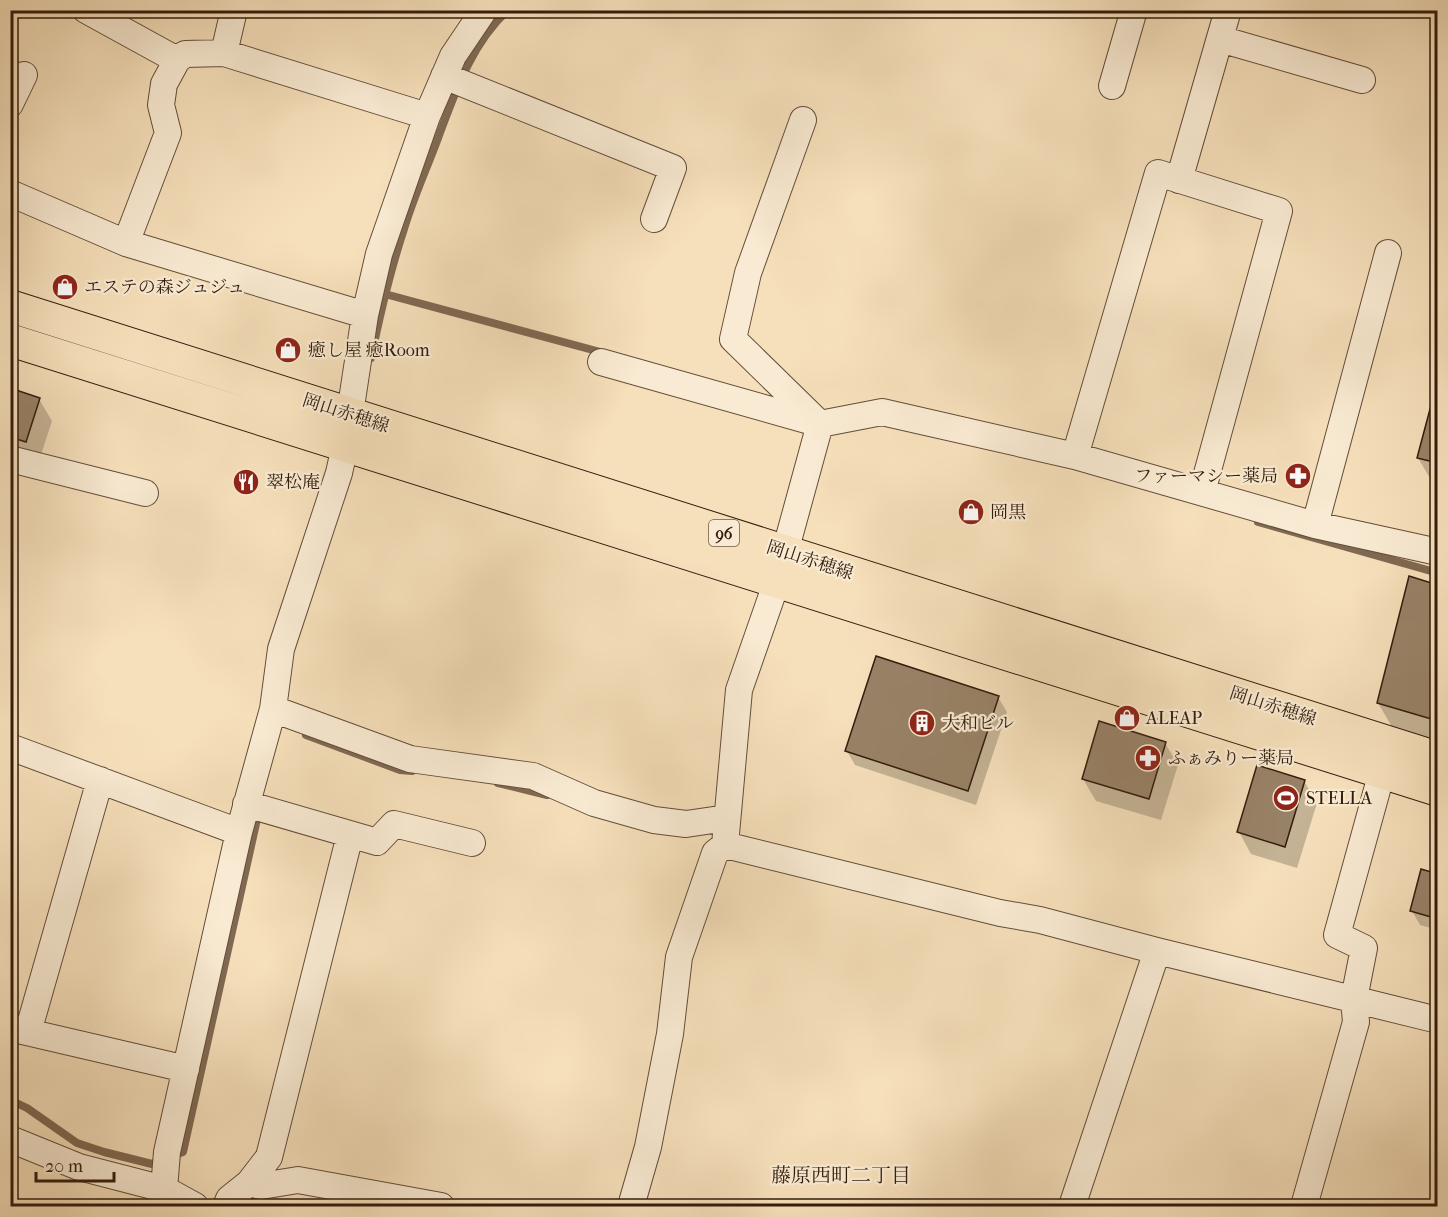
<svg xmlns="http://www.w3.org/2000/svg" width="1448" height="1217" font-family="'IM FELL French Canon','Noto Serif JP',serif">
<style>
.shadow{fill:#0003}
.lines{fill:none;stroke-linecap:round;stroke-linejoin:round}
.stream{stroke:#806952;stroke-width:8}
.building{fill:#988267;stroke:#331c0d;stroke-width:1.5}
.minor-casing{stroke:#644d38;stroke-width:28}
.major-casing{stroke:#331c0d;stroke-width:34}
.minor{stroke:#f9ebd3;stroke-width:26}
.major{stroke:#f6e0bb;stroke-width:32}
.labels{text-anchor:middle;stroke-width:4.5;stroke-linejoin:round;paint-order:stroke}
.shield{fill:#f9ebd3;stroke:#6e5a48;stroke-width:1.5}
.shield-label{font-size:16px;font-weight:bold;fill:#331c0d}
.poi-label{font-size:18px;fill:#331c0d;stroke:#f9ebd3;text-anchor:start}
.street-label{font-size:18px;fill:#331c0d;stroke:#f9ebd3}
.neighbourhood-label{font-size:20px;fill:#331c0d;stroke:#f9ebd3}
</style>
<rect width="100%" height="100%" fill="#f6e0bb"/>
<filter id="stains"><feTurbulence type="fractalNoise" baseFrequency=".00333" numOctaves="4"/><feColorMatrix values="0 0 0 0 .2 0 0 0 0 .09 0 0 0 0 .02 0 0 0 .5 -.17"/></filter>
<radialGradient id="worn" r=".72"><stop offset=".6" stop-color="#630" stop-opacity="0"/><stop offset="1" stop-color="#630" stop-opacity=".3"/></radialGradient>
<path class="shadow" d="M1438 385V482L1431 480 1418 458Z
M10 390 39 399 52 421 38 464 10 454Z
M1438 586V744L1395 732 1378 703Z
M998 697 1007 712 976 805 855 765 847 751Z
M1165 743 1178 765 1161 820 1096 801 1083 779Z
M1304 781 1317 803 1297 868 1251 854 1239 832Z
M1438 875V930L1420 925 1412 911Z"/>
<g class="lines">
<path class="stream" d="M385 294 604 353
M371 358C380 314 390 271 404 229 413 198 427 168 438 138 455 93 471 44 508 10
M1258 522 1438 573
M306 735 400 770 412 771
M498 783 547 795
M10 1100 27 1108 77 1143 104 1152 152 1164 161 1160
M172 1156 183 1152 257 819"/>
</g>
<path class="building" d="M1438 379V463L1417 458Z
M10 388 40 398 26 442 10 437Z
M1409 576 1438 585V721L1377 703Z
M876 656 999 696 968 791 845 751Z
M1099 721 1166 742 1149 799 1082 779Z
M1257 765 1305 780 1285 847 1237 832Z
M1421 869 1438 874V919L1410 911Z"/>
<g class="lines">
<defs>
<path id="minor" d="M86 10 177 60
M1220 39 1362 80
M224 53 234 10
M444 76 673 168 654 219
M1112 86 1134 10
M10 104 24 75
M803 120 748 273 733 339 820 424
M1179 180 1228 10
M10 193 126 243 365 315
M126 243 168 133 161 105 164 84 177 60 185 54 224 53 427 116
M601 362 817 423
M1075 456 1158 173 1279 211 1202 492
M10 459 145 493
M1315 525 1388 253
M273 709 410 759 533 776 594 803 654 820 686 824 727 818
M10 747 239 832
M246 804 377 842 394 824 472 843
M725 845 1000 913 1040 920 1157 951 1438 1020
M10 1028 186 1069
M28 1032 100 780
M10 1139 79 1167 164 1189 195 1206
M249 1183 261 1186 298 1180 441 1206
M160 1206 164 1189 167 1152 239 832 273 709 281 649 339 473 345 446 365 315 379 254 427 116 453 56 484 10
M226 1206 229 1199 249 1183 269 1157 350 835
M631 1206 648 1147 670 1034 679 957 715 853 725 845 739 690 777 581 820 424 882 412 1075 456 1315 525 1438 552
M1072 1206 1157 951
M1304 1206 1356 1022 1354 999 1364 948 1337 935 1382 772"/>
<path id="major" d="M10 306 1438 758
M10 340 1438 790"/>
</defs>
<use href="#minor" class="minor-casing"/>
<use href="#major" class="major-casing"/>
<use href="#minor" class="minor"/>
<use href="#major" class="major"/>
</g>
<defs>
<symbol id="shop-disc" viewBox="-11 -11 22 22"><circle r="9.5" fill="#8f2418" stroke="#f9ebd3"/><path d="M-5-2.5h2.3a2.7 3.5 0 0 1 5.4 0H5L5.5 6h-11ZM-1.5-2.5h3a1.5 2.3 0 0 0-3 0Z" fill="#fff"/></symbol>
<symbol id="pharmacy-disc" viewBox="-11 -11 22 22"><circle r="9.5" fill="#8f2418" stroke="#f9ebd3"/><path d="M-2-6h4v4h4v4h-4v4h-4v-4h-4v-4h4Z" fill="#fff"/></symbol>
<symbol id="restaurant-disc" viewBox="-11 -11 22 22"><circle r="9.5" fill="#8f2418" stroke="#f9ebd3"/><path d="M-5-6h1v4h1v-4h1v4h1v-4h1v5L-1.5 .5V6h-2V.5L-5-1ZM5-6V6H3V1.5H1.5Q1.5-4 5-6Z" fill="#fff"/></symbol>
<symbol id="building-disc" viewBox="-11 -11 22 22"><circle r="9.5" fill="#8f2418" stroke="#f9ebd3"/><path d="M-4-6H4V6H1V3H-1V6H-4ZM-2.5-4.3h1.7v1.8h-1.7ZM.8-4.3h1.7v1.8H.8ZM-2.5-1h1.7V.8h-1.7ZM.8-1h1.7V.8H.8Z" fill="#fff"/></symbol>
<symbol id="stadium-disc" viewBox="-11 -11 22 22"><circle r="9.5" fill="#8f2418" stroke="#f9ebd3"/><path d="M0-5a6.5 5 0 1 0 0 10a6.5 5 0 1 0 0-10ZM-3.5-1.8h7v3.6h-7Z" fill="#fff"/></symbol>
</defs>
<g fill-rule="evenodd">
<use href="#shop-disc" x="50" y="272" width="30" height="30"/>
<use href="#shop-disc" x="273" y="335" width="30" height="30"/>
<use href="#pharmacy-disc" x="1283" y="461" width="30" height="30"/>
<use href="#restaurant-disc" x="231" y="467" width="30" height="30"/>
<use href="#shop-disc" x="956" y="497" width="30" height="30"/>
<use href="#shop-disc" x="1112" y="703" width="30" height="30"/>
<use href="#building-disc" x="907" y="708" width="30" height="30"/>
<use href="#pharmacy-disc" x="1133" y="743" width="30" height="30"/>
<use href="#stadium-disc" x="1271" y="783" width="30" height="30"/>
</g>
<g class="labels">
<rect class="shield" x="709" y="520" width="30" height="26" rx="4.5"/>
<g class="shield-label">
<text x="724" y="539">96</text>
</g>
<g class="poi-label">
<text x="84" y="293">エステの森ジュジュ</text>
<text x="308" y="356">癒し屋 癒Room</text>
<text x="1278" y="482" text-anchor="end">ファーマシー薬局</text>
<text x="266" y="488">翠松庵</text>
<text x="990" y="518">岡黒</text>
<text x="1146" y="724">ALEAP</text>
<text x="942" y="729">大和ビル</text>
<text x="1168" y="764">ふぁみりー薬局</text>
<text x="1306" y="804">STELLA</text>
</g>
<g class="street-label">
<text transform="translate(346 413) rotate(18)" y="6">岡山赤穂線</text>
<text transform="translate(810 560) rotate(18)" y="6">岡山赤穂線</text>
<text transform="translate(1273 706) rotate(18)" y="6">岡山赤穂線</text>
</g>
<g class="neighbourhood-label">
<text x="841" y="1182">藤原西町二丁目</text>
</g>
</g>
<rect width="1448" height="1217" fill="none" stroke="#f6e0bb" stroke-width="36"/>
<rect x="12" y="12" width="1424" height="1193" fill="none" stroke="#331c0d" stroke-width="3"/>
<rect x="18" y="18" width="1412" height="1181" fill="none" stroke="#331c0d" stroke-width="1.5"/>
<path d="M36 1172v9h78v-9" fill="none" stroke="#331c0d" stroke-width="3"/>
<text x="45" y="1172" font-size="18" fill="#331c0d" stroke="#f9ebd3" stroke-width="4.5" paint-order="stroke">20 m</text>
<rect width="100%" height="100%" filter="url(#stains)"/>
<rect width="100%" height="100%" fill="url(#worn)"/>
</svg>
